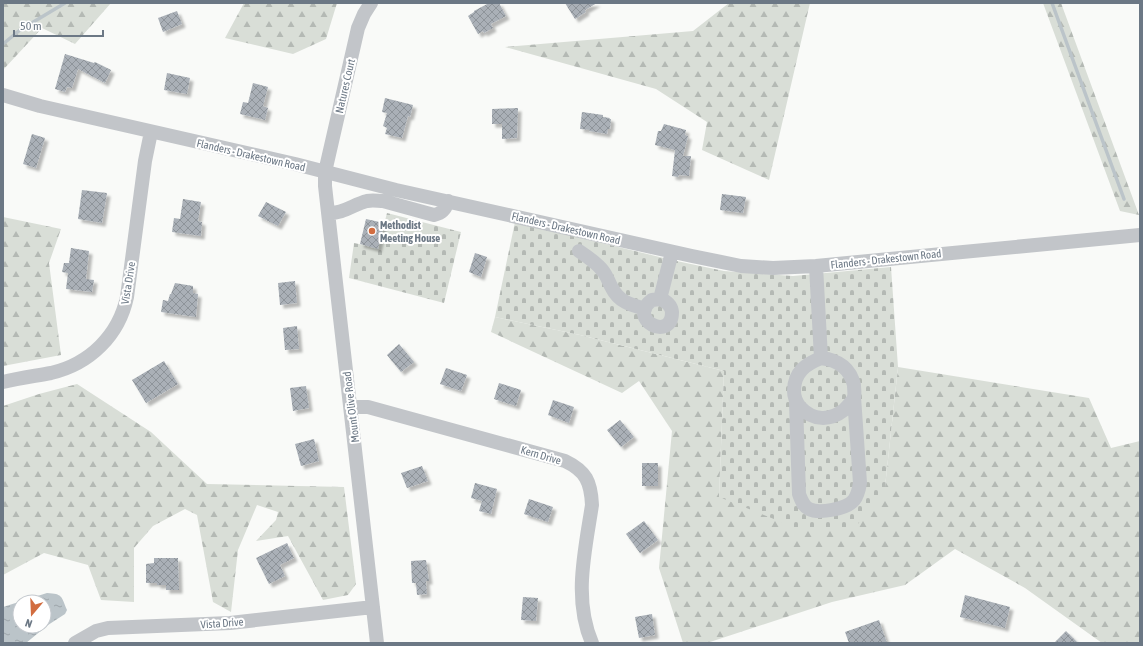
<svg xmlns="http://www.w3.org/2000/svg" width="1143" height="646" font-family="'Asap Condensed',sans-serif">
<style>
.forest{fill:url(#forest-firs)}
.cemetery{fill:url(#cemetery-stones)}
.water{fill:url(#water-ripples);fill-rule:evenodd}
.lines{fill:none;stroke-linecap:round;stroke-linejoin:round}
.stream{stroke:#bbc4c9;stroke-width:3.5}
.building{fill:url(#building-cross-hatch);filter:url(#shadow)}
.minor{stroke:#c2c5c9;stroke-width:14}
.poi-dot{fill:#d26d40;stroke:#fff;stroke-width:1.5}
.labels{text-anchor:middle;stroke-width:4;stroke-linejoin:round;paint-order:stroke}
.street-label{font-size:11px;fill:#6c7885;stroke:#fff}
.poi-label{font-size:11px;font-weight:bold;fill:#6c7885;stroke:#fff;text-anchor:start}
</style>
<defs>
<pattern id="forest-firs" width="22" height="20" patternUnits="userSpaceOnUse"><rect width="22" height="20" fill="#d9ded7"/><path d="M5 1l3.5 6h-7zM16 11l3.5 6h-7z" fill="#b4b9b4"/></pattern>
<pattern id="cemetery-stones" width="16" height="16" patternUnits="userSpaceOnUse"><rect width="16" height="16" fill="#d9ded7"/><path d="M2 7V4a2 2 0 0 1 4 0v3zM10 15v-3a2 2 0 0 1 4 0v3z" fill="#b4b9b4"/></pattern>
<pattern id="water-ripples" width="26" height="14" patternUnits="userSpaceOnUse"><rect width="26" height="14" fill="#bbc4c9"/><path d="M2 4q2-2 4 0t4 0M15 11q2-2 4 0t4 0" fill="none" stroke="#9ca4a9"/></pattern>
<pattern id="building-cross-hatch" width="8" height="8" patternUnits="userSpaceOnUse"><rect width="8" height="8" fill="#aab0b7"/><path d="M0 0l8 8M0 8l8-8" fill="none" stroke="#8e949a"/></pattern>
<filter id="shadow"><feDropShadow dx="3.5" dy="3.5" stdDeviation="1" flood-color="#0004"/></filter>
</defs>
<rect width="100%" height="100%" fill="#f9faf8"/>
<path class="forest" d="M3 3H111L75 44 42 28 3 70Z
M244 3H337L326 39 293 54 225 38Z
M729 3H810L769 180 702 150 707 122 656 89 505 47 693 31Z
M1043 3H1061L1139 215 1120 211Z
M3 217 61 229 49 263 61 355 3 366Z
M495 317 580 335 724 371 719 497 885 487 898 367 1089 398 1111 448 1140 441V643H1102L1025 588 955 549 905 585 832 602 707 643H683L659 568 672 431 639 381 622 393 491 332Z
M77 384 151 432 207 484 344 487 356 584 348 595 323 600 288 536 256 541 276 520 278 512 257 505 238 550 231 612 213 602 197 515 185 509 153 526 134 548V602L101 600 88 565 44 553 3 575V406L39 394Z"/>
<path class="cemetery" d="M387 213 461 232 444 303 349 278 354 243 378 248Z
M515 222 672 260 724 271 793 276 891 267 898 367 885 487 855 528 794 527 719 497 724 371 580 335 495 317Z"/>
<path class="water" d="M47 593C63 594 61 596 67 610L65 614 48 625 26 643H3V607ZM20 602H44V626H20Z"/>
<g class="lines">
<path class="stream" d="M1052 3 1124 199
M3 44 20 30 65 3"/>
</g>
<path class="building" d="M489 3H499L506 16 491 24 493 28 484 33 483 31 478 34 468 16 474 12V11Z
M565 3H597L585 10 586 12 575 19Z
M177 11 182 24 163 32 158 18Z
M65 54 94 63 95 62 111 70 105 83 78 69 72 88 67 87 65 92 55 89Z
M167 73 190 78 187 94 164 90Z
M253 83 268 87 263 106 268 108 265 120 240 114 243 102 248 103Z
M385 98 413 105 410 117 408 116 402 138 385 134 387 128 383 126 387 113 382 112Z
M518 108 517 138 502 139V124H492V109Z
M582 112 603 115V117L610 118 609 119H611L610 129H608L607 134 589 131 590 130 580 129Z
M664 124 686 130 685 135 688 136 683 156H691L689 176 679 175 678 177 672 176 675 150 655 145 658 131H661Z
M32 134 45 138 36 168 23 164Z
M82 190 107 193 102 223 78 219Z
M722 194 746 197 743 213 720 210Z
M183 199 201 202 198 221 202 222 201 236 172 232 174 218 180 219Z
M266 202 286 212 278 226 258 216Z
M366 219 384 223 378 249 360 244Z
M71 248 89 251 86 279 94 280 92 292 66 289 68 273 62 272 64 263H69Z
M475 253 487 257 481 277 469 272Z
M295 281 297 303 280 305 278 283Z
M175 283 193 286V293L198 294 196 317 161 312 163 300 168 301 170 294H171Z
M297 326 299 349 285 350 283 328Z
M399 344 414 362 401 372 387 355Z
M164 361 178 384 146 403 132 380Z
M446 368 467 375 461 391 440 384Z
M499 383 521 390 516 406 494 399Z
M306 386 309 408 293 411 290 388Z
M553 400 574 407 569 423 548 415Z
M620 420 634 437 621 447 607 430Z
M314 439 319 461 301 466 295 444Z
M642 463H658V486H642Z
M422 466 428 481 407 488 401 473Z
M475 483 497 489 491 514 479 511 482 501 471 498Z
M529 499 553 507 548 522 524 514Z
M644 521 658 540 640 553 626 534Z
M287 543 294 558 280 565 285 576 269 584 256 558Z
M154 558H178L179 590H166V585H157V583H146V564L154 563Z
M426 560 429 581H426L427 594 417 595 416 583H412L411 561Z
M965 595 1010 607 1005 628 960 617Z
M523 597 538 598 536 621 521 620Z
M652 614 655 635 639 638 635 617Z
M879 620 887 643H849L845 632Z
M1066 631 1078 643H1054Z"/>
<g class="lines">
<path class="minor" d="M371 3 364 14 358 28 325 172V186L377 643
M3 95 40 106 295 164 396 190 692 256 741 266 773 268 816 266 1140 235
M328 213C343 214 354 204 367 201 373 200 378 201 383 201L434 215C442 213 445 210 448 201
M579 251C588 257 597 263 603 271 607 276 609 283 612 288 619 302 631 305 645 309
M816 266 821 358C806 364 794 372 794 391 794 397 796 402 800 407 813 421 830 421 844 410 848 406 852 402 854 398 855 394 854 389 854 385 850 368 838 360 821 358
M660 299C666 301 671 305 672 312 672 343 626 319 652 300L660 299 672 252
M3 382C19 378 35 376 51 373 90 364 119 335 127 297L145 161 151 132
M796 402 799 494C801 499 803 506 809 509 819 514 847 509 854 500 858 495 859 489 860 483L854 397
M351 407H368L565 461C586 471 591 482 592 505 585 551 573 599 592 643
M75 643 96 631 108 628 230 623 373 607"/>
</g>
<circle class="poi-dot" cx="372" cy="231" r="4"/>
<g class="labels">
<g class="street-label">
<text transform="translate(345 86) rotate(-77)" y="4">Natures Court</text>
<text transform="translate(251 155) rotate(13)" y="4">Flanders - Drakestown Road</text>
<text transform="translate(566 228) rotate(13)" y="4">Flanders - Drakestown Road</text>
<text transform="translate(886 259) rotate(-6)" y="4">Flanders - Drakestown Road</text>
<text transform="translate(128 283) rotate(-81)" y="4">Vista Drive</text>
<text transform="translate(351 407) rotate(-97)" y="4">Mount Olive Road</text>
<text transform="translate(541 455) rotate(16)" y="4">Kern Drive</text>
<text transform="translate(222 623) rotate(-4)" y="4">Vista Drive</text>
</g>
<g class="poi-label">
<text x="380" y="229">Methodist<tspan x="380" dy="13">Meeting House</tspan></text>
</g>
</g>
<rect width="1143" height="646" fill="none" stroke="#6c7885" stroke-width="8"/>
<g transform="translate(32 614) rotate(199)"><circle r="19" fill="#ffffff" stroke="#c4c9ce"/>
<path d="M0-3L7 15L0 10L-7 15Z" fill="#d26d40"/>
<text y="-6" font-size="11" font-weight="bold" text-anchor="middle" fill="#6c7885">N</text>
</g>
<path d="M14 30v6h89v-6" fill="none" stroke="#6c7885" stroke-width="2"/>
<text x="20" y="30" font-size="12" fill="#6c7885" stroke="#ffffff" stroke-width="3" paint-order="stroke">50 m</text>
</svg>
